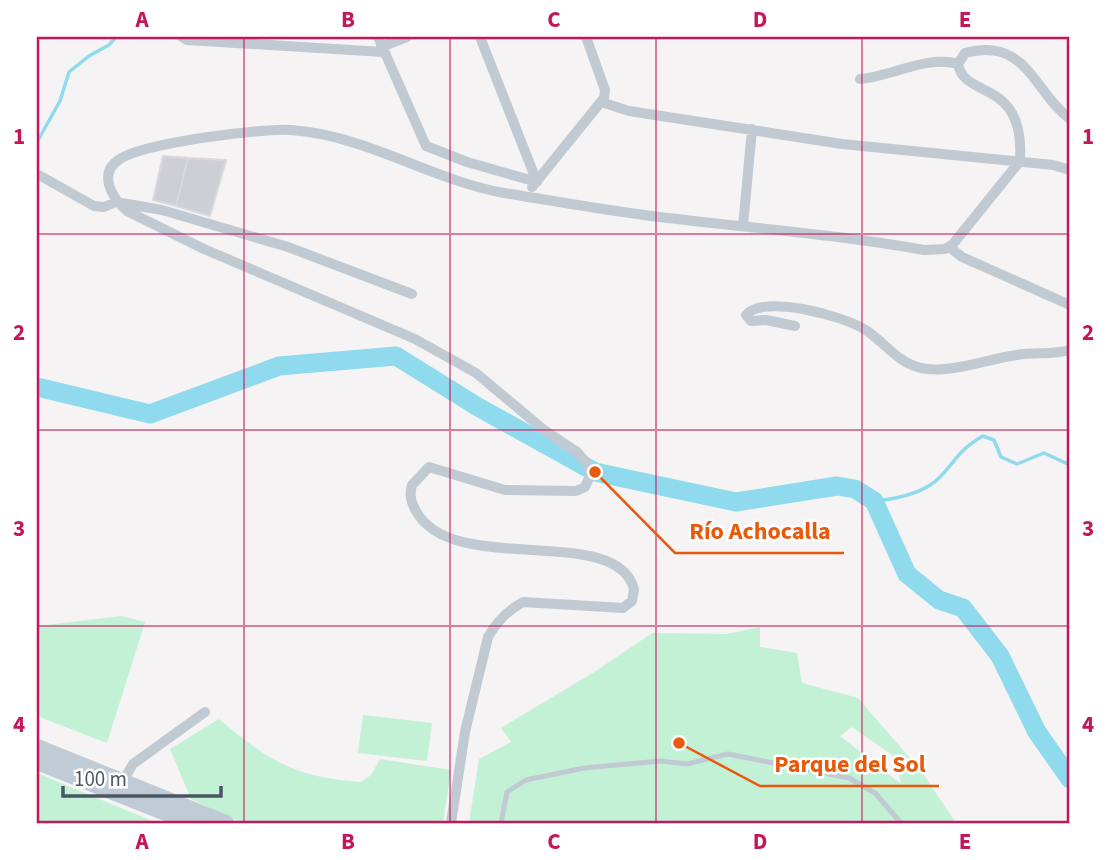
<svg xmlns="http://www.w3.org/2000/svg" width="1107" height="860" font-family="'Source Sans 3',sans-serif">
<style>
.green{fill:#c3f1d5;fill-rule:evenodd}
.lines{fill:none;stroke-linecap:round;stroke-linejoin:round}
.stream{stroke:#90daee;stroke-width:3.5}
.river{stroke:#90daee;stroke-width:19}
.building{fill:#cdcfd5;stroke:#d7d9de;stroke-width:2}
.lane{stroke:#c1cad2;stroke-width:5}
.street{stroke:#c1cad2;stroke-width:10}
.secondary{stroke:#c1cbd6;stroke-width:16}
.grid{fill:none;stroke:#c2185b;stroke-width:2;stroke-opacity:0.55}
.leader{fill:none;stroke:#e8590c;stroke-width:2.5}
.callout-dot{fill:#e8590c;stroke:#fff;stroke-width:2.5}
.callout-label{font-size:24px;text-anchor:middle;font-weight:bold;fill:#e8590c;stroke:#fff;stroke-width:5;stroke-linejoin:round;paint-order:stroke}
.neatline{fill:none;stroke:#c2185b;stroke-width:2.5}
.grid-label{font-size:23px;text-anchor:middle;font-weight:bold;fill:#c2185b}
</style>
<rect width="100%" height="100%" fill="#f5f3f3"/>
<path class="green" d="M122 616 145 622 107 743 37 716V626Z
M760 627V647L797 653 802 683 858 698 922 772 956 823H469L479 759 511 742 501 728 596 671 652 633 727 634ZM852 727 895 757 901 784 840 736Z
M363 715 432 723 427 761 358 753Z
M219 719C269 761 294 777 361 782L371 775 380 759 451 770 443 823H242L191 799 170 749Z
M37 773 157 823H37Z"/>
<g class="lines">
<path class="stream" d="M37 142 60 101 69 72 89 56 109 45 116 37
M874 501C896 499 924 494 940 477 957 459 960 449 983 436L994 440 1001 457 1017 464 1044 453 1070 465"/>
<path class="river" d="M37 387 150 414 279 366 396 356 478 407 595 472 736 502 837 486 855 489 874 501 907 574 939 600 963 608 1000 656 1037 732 1070 779"/>
</g>
<path class="building" d="M163 156 188 158 176 206 153 200Z
M188 158 226 160 210 216 176 206Z"/>
<g class="lines">
<path class="lane" d="M501 823 507 792 526 780 584 768 660 761 687 764 728 754 849 778 875 793 901 823"/>
<path class="street" d="M182 37 187 40 383 52
M378 37 426 146 467 162 537 182
M480 37 537 182
M381 47 407 37
M860 79C893 76 927 55 958 64
M601 102 629 111 842 144 1053 165 1070 170
M37 174 94 206 104 207 116 202 162 210 288 247 412 294
M532 187 604 98 605 90 586 37
M743 226 752 129
M949 247 962 257 1070 305
M795 326 766 320 751 321 746 315C764 294 843 316 864 329 884 341 897 363 921 368 951 374 986 359 1017 355 1034 352 1053 355 1070 350
M123 781 133 764 205 712
M451 823 465 732 488 637C497 621 507 611 523 602L623 608 632 601 634 589C616 522 452 578 416 511 411 502 409 495 412 485L429 467 505 490 576 491 585 487 591 474 586 462 577 452 544 430 476 373 415 339 204 249 127 211C112 198 97 173 120 159 144 143 261 128 291 130 366 135 431 180 504 193 561 202 619 213 677 219 759 229 843 235 924 250L945 249 953 244 1020 161C1025 77 964 100 958 64L965 53C1027 36 1034 93 1070 119"/>
<path class="secondary" d="M37 747 226 823
M37 762 191 823"/>
</g>
<path class="grid" d="M244 37V823M450 37V823M656 37V823M862 37V823M37 234H1070M37 430H1070M37 626H1070"/>
<path class="leader" d="M595 472L675 553H844M679 743L760 786H939"/>
<g class="callout-dot">
<circle cx="595" cy="472" r="7"/>
<circle cx="679" cy="743" r="7"/>
</g>
<g class="callout-label">
<text x="760" y="539">Río Achocalla</text>
<text x="850" y="772">Parque del Sol</text>
</g>
<rect width="1107" height="860" fill="none" stroke="#ffffff" stroke-width="77"/>
<path d="M63 786v10h158v-10" fill="none" stroke="#4a5661" stroke-width="3.5"/>
<text x="74" y="786" font-size="21" fill="#4a5661" stroke="#ffffff" stroke-width="5" paint-order="stroke">100 m</text>
<rect x="38" y="38" width="1030" height="784" class="neatline"/>
<g class="grid-label">
<text x="142" y="27">A</text>
<text x="348" y="27">B</text>
<text x="554" y="27">C</text>
<text x="760" y="27">D</text>
<text x="965" y="27">E</text>
<text x="19" y="144">1</text>
<text x="1088" y="144">1</text>
<text x="19" y="340">2</text>
<text x="1088" y="340">2</text>
<text x="19" y="536">3</text>
<text x="1088" y="536">3</text>
<text x="19" y="732">4</text>
<text x="1088" y="732">4</text>
<text x="142" y="849">A</text>
<text x="348" y="849">B</text>
<text x="554" y="849">C</text>
<text x="760" y="849">D</text>
<text x="965" y="849">E</text>
</g>
</svg>
